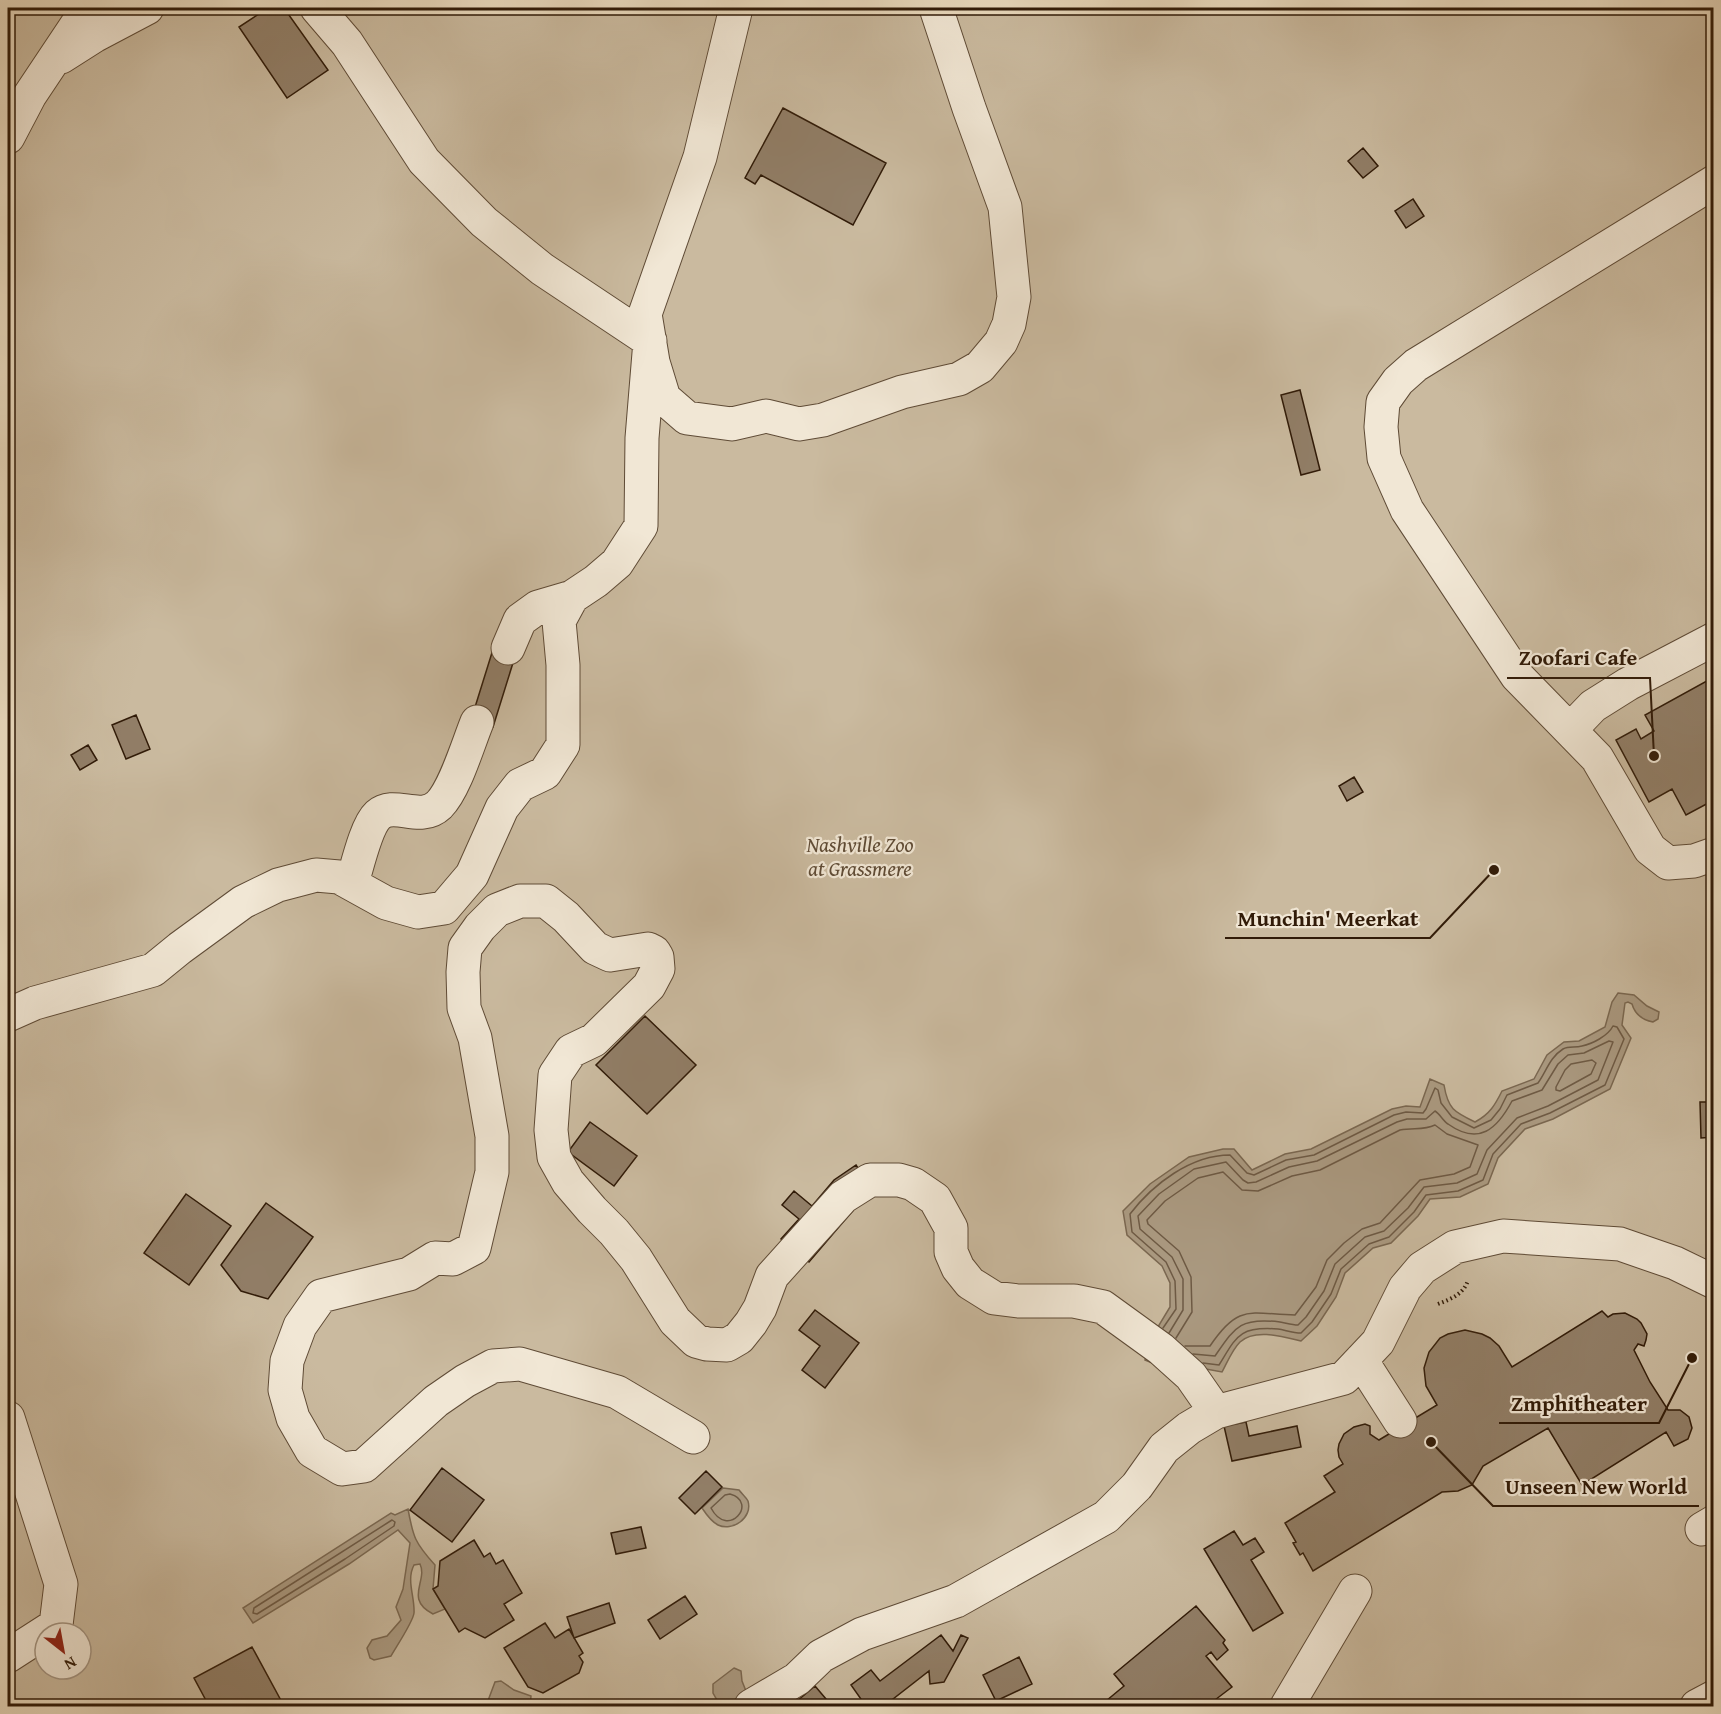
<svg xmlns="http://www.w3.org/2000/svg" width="1721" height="1714" font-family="'Gentium Book Plus',serif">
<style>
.green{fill:#caba9f;stroke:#7e6a54;stroke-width:1.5;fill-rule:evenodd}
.water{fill:#aa9980;stroke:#7a6750;stroke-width:1.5}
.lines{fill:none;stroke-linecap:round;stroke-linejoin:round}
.shore{stroke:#6e5a44;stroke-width:1.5}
.building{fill:#917e67;stroke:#311b08;stroke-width:1.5}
.minor-casing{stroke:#5f4b36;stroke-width:35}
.path{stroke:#311b08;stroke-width:4;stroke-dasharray:1.5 3;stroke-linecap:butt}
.minor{stroke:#f1e7d5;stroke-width:33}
.labels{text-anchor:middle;stroke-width:4.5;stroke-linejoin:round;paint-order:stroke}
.park-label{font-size:21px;font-style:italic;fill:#5f4b35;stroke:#f1e7d5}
.leader{fill:none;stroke:#311b08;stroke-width:2}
.callout-dot{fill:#311b08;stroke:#f1e7d5;stroke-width:2}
.callout-label{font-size:22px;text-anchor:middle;font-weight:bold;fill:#311b08;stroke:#f1e7d5;stroke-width:4.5;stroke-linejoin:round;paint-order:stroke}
</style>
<rect width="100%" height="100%" fill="#e9dabe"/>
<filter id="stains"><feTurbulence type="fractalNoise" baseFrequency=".00333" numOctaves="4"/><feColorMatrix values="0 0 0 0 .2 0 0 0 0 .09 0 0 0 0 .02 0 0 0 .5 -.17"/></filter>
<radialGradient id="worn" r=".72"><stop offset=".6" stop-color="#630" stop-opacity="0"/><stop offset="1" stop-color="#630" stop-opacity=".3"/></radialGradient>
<path class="green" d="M8 8H1713V1706H8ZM45 1633H81V1669H45Z"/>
<path class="water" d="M1618 993 1634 995 1647 1006 1659 1012 1658 1019 1653 1022C1643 1020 1635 1015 1632 1004L1628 1002 1625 1003 1622 1025 1631 1038 1610 1089 1553 1119 1525 1129 1498 1158 1488 1184 1460 1197 1430 1199 1418 1216 1391 1243 1373 1248 1345 1273 1336 1297 1317 1326 1301 1341C1284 1337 1255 1328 1240 1342 1232 1350 1227 1363 1222 1372L1195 1367 1172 1371 1145 1360 1150 1340 1170 1307V1283L1162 1266 1127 1235 1123 1211 1150 1184 1189 1157 1223 1149H1234L1252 1170 1285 1154 1311 1149 1392 1109 1406 1106 1420 1107 1430 1079 1444 1085C1448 1109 1454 1112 1475 1122 1490 1114 1495 1105 1502 1091L1534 1079 1547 1055 1564 1042 1579 1041 1605 1027 1612 1002Z
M723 1488 739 1490C742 1494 746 1497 748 1501 753 1518 732 1532 718 1525 712 1522 706 1514 702 1508Z
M408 1509C413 1537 415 1543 435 1565L433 1589 445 1609 433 1614C404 1599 428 1581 420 1564L414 1565C406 1580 415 1597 414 1613 413 1622 396 1647 391 1656L374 1660 370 1658 367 1648 372 1640 387 1636 401 1620 396 1607 403 1589 410 1543 398 1530 349 1564 253 1623 243 1608 391 1513 395 1515Z
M734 1668 741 1671 742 1681 752 1706H732L730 1703 717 1700 713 1693V1684Z
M501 1681 514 1690 531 1696 530 1706H486L495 1682Z"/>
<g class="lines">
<path class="shore" d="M1592 1060 1596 1063 1591 1074 1560 1091 1556 1090V1087L1565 1070 1571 1064Z
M1163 1328 1176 1309 1175 1281 1166 1262 1132 1232 1130 1214C1153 1184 1191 1155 1230 1155L1247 1173 1254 1175 1286 1160 1314 1155 1394 1115 1406 1112 1423 1113 1426 1109 1435 1088 1438 1090 1441 1103 1452 1117 1474 1128 1491 1120 1500 1109 1507 1095 1538 1083C1546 1072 1550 1057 1563 1049 1569 1046 1575 1048 1582 1046 1592 1044 1608 1036 1613 1026L1617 1027 1624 1039 1605 1085 1550 1113 1521 1124 1493 1154 1483 1180 1458 1191 1426 1195 1414 1212 1389 1237 1369 1244 1341 1269 1331 1294 1312 1322 1301 1333C1293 1333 1285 1330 1278 1329 1239 1326 1237 1336 1219 1365L1203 1363
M1169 1333 1183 1310V1279L1172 1257 1140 1229 1138 1216 1159 1194 1194 1169 1226 1162 1243 1180 1248 1183 1256 1182 1289 1167 1317 1161 1397 1122 1407 1119H1426L1435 1111C1440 1114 1443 1121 1448 1124 1479 1146 1497 1129 1512 1101L1542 1090 1558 1064 1568 1055 1584 1053 1609 1041 1613 1042 1598 1080 1548 1106 1517 1118 1487 1150 1477 1174 1457 1183 1424 1187 1408 1208 1384 1231 1365 1237 1335 1264 1324 1291 1306 1317 1298 1325C1292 1325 1286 1323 1280 1322 1240 1317 1235 1327 1215 1356L1193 1354
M1176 1338 1192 1312 1191 1277 1179 1251 1148 1224 1147 1220 1165 1201 1198 1178 1223 1172 1242 1190 1258 1191 1292 1176 1320 1170 1400 1130C1413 1127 1423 1131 1435 1125L1447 1134 1478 1145 1470 1167 1454 1174 1420 1180 1380 1223 1362 1229 1344 1243 1327 1260 1316 1287 1295 1315C1250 1314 1239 1303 1210 1346H1185
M730 1494C759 1502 728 1540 711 1508L725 1495Z
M392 1520 395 1522 394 1526 345 1559 257 1614 253 1613 254 1608Z"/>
</g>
<path class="building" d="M268 8H284L328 70 287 98 239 27Z
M783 108 886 163 853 225 761 175 755 184 745 178Z
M1363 148 1378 166 1363 178 1348 161Z
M1413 199 1424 216 1406 228 1395 211Z
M1300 390 1320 470 1301 475 1281 395Z
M495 643 517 650 493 727 471 720Z
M1714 677V800L1686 815 1672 789 1649 802 1616 740 1636 729 1641 739 1654 731 1645 715Z
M136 715 150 749 126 759 112 725Z
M88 745 97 760 80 770 71 755Z
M1354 777 1363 792 1347 801 1339 786Z
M645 1016 696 1065 647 1114 596 1065Z
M1700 1102H1714V1137L1701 1138Z
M590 1122 637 1156 614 1186 568 1152Z
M856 1165 875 1195 855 1208 809 1262 781 1239 799 1219 782 1205 794 1191 812 1206 834 1180Z
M186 1194 231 1226 189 1285 144 1253Z
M266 1203 313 1237 268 1299 241 1291 221 1265Z
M815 1310 859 1343 825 1388 802 1370 820 1346 799 1330Z
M1602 1311 1608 1317 1613 1314 1625 1313 1637 1319 1641 1323 1647 1334 1646 1340 1644 1346 1638 1344 1634 1350 1650 1382 1668 1410H1680L1689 1417 1692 1428 1688 1439 1674 1446 1666 1432 1582 1485 1548 1428 1483 1466 1472 1485 1458 1491 1442 1492 1313 1571 1303 1553 1300 1555 1293 1543 1296 1542 1285 1523 1335 1492 1324 1476 1343 1464 1339 1457 1338 1450 1339 1444 1344 1434 1354 1427 1365 1424 1370 1426V1434L1379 1440 1437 1405 1426 1386 1424 1368 1429 1352 1440 1338 1448 1334 1465 1330 1482 1334 1490 1338 1499 1346 1512 1367Z
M1246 1422 1249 1436 1297 1426 1301 1447 1232 1461 1224 1426Z
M442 1468 484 1500 452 1542 410 1510Z
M706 1471 722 1487 695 1514 679 1498Z
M641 1527 646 1548 616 1554 611 1533Z
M1234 1531 1243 1545 1255 1538 1264 1552 1251 1560 1283 1613 1253 1631 1204 1549Z
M474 1540 484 1557 490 1553 496 1564 503 1560 522 1593 504 1604 514 1620 485 1638 465 1628 459 1632 433 1589 438 1586 440 1561Z
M685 1596 697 1614 660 1639 648 1620Z
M609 1603 615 1623 574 1638 567 1617Z
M1196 1606 1225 1640 1223 1643 1228 1650 1217 1660 1211 1652 1206 1656 1232 1687 1211 1703 1214 1706H1100L1124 1686 1114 1674Z
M545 1623 555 1638 569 1629 583 1653 579 1656 583 1662 579 1673 543 1693 528 1687 504 1648Z
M941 1635 953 1651 961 1635 968 1638 944 1682 930 1684 929 1671 884 1706H869L863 1702 851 1685 871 1670 880 1681Z
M252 1647 284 1706H209L194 1678Z
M1019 1657 1032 1684 996 1701 983 1675Z
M815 1686 832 1706H801L797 1701Z"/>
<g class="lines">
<defs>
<path id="minor" d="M736 8 700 157 645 314 653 362 664 398 687 418 732 424 766 416 799 424 823 420 902 392 959 379 980 367 1001 342 1009 324 1014 297 1005 207 969 108 936 8
M61 57 94 36 147 8
M8 137 30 95 88 8
M1714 182 1416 365 1398 381 1383 402 1381 427 1384 458 1407 510 1517 676 1597 758 1650 849 1668 863 1694 861 1714 854
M508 648 520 620 538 607 572 597
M1570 730 1593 706 1628 684 1714 639
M352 883C357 867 366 826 378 815 394 800 420 823 439 805 455 789 468 744 477 722
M8 1015 35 1003 153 970 180 948 243 902 278 885 316 875 339 877 386 903 418 912 444 908 472 875 502 808 520 785 545 773 563 745V665L559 621 572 597 596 581 617 563 641 526 642 438 650 341 542 269 484 222 424 161 347 43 317 8
M1361 1360 1400 1421
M8 1418 61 1584 56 1625 8 1656
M693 1437 617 1392 520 1364 493 1366 465 1381 436 1401 364 1466 342 1469 312 1451 293 1418 285 1390 287 1361 300 1326 321 1296 409 1274 435 1258 453 1259 474 1248 492 1172V1136L475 1038 464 1008 463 972 465 948 480 927 497 910 520 901H546L566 917 595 948 610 955 648 949 654 952 657 957 658 969 649 986 594 1040 571 1051 555 1075 551 1130 554 1157 568 1182 592 1210 614 1232 636 1259 675 1321 696 1341 707 1344 727 1345 739 1338 751 1323 760 1308 772 1276 843 1197 870 1180H899L913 1184 935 1199 951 1228V1252L958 1268 970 1283 994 1298 1018 1301H1074L1103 1307 1161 1349 1191 1376 1216 1412
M1702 1529 1714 1522
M751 1706 797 1679 821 1656 862 1634 956 1601 1106 1517 1137 1486 1164 1448 1189 1428 1216 1412 1344 1378 1378 1342 1405 1288 1422 1268 1455 1247 1503 1236 1620 1244 1675 1263 1714 1282
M1287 1706 1355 1591
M1697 1706 1714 1697"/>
</defs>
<use href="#minor" class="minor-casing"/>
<path class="path" d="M1438 1304C1451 1299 1464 1294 1468 1280"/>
<use href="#minor" class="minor"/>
</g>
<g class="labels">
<g class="park-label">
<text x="860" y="852">Nashville Zoo<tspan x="860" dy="24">at Grassmere</tspan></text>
</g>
</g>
<path class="leader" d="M1654 756L1650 678H1507M1494 870L1430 938H1225M1692 1358L1659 1423H1499M1431 1442L1493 1506H1699"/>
<g class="callout-dot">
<circle cx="1654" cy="756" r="6"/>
<circle cx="1494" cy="870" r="6"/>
<circle cx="1692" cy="1358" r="6"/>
<circle cx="1431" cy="1442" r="6"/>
</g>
<g class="callout-label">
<text x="1578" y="665">Zoofari Cafe</text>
<text x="1328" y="926">Munchin' Meerkat</text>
<text x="1579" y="1411">Zmphitheater</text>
<text x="1596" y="1494">Unseen New World</text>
</g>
<rect width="1721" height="1714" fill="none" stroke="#e9dabe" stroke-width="30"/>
<rect x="9" y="9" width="1703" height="1696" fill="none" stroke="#311b08" stroke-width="3"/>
<rect x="15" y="15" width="1691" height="1684" fill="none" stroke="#311b08" stroke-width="1.5"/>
<g transform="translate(63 1651) rotate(149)"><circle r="28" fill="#f1e7d5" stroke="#a49583" stroke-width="1.5"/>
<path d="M0-4.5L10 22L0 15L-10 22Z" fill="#8f2418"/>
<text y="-9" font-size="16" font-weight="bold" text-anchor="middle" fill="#311b08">N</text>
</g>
<rect width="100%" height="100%" filter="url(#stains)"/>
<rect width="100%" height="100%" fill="url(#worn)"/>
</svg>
